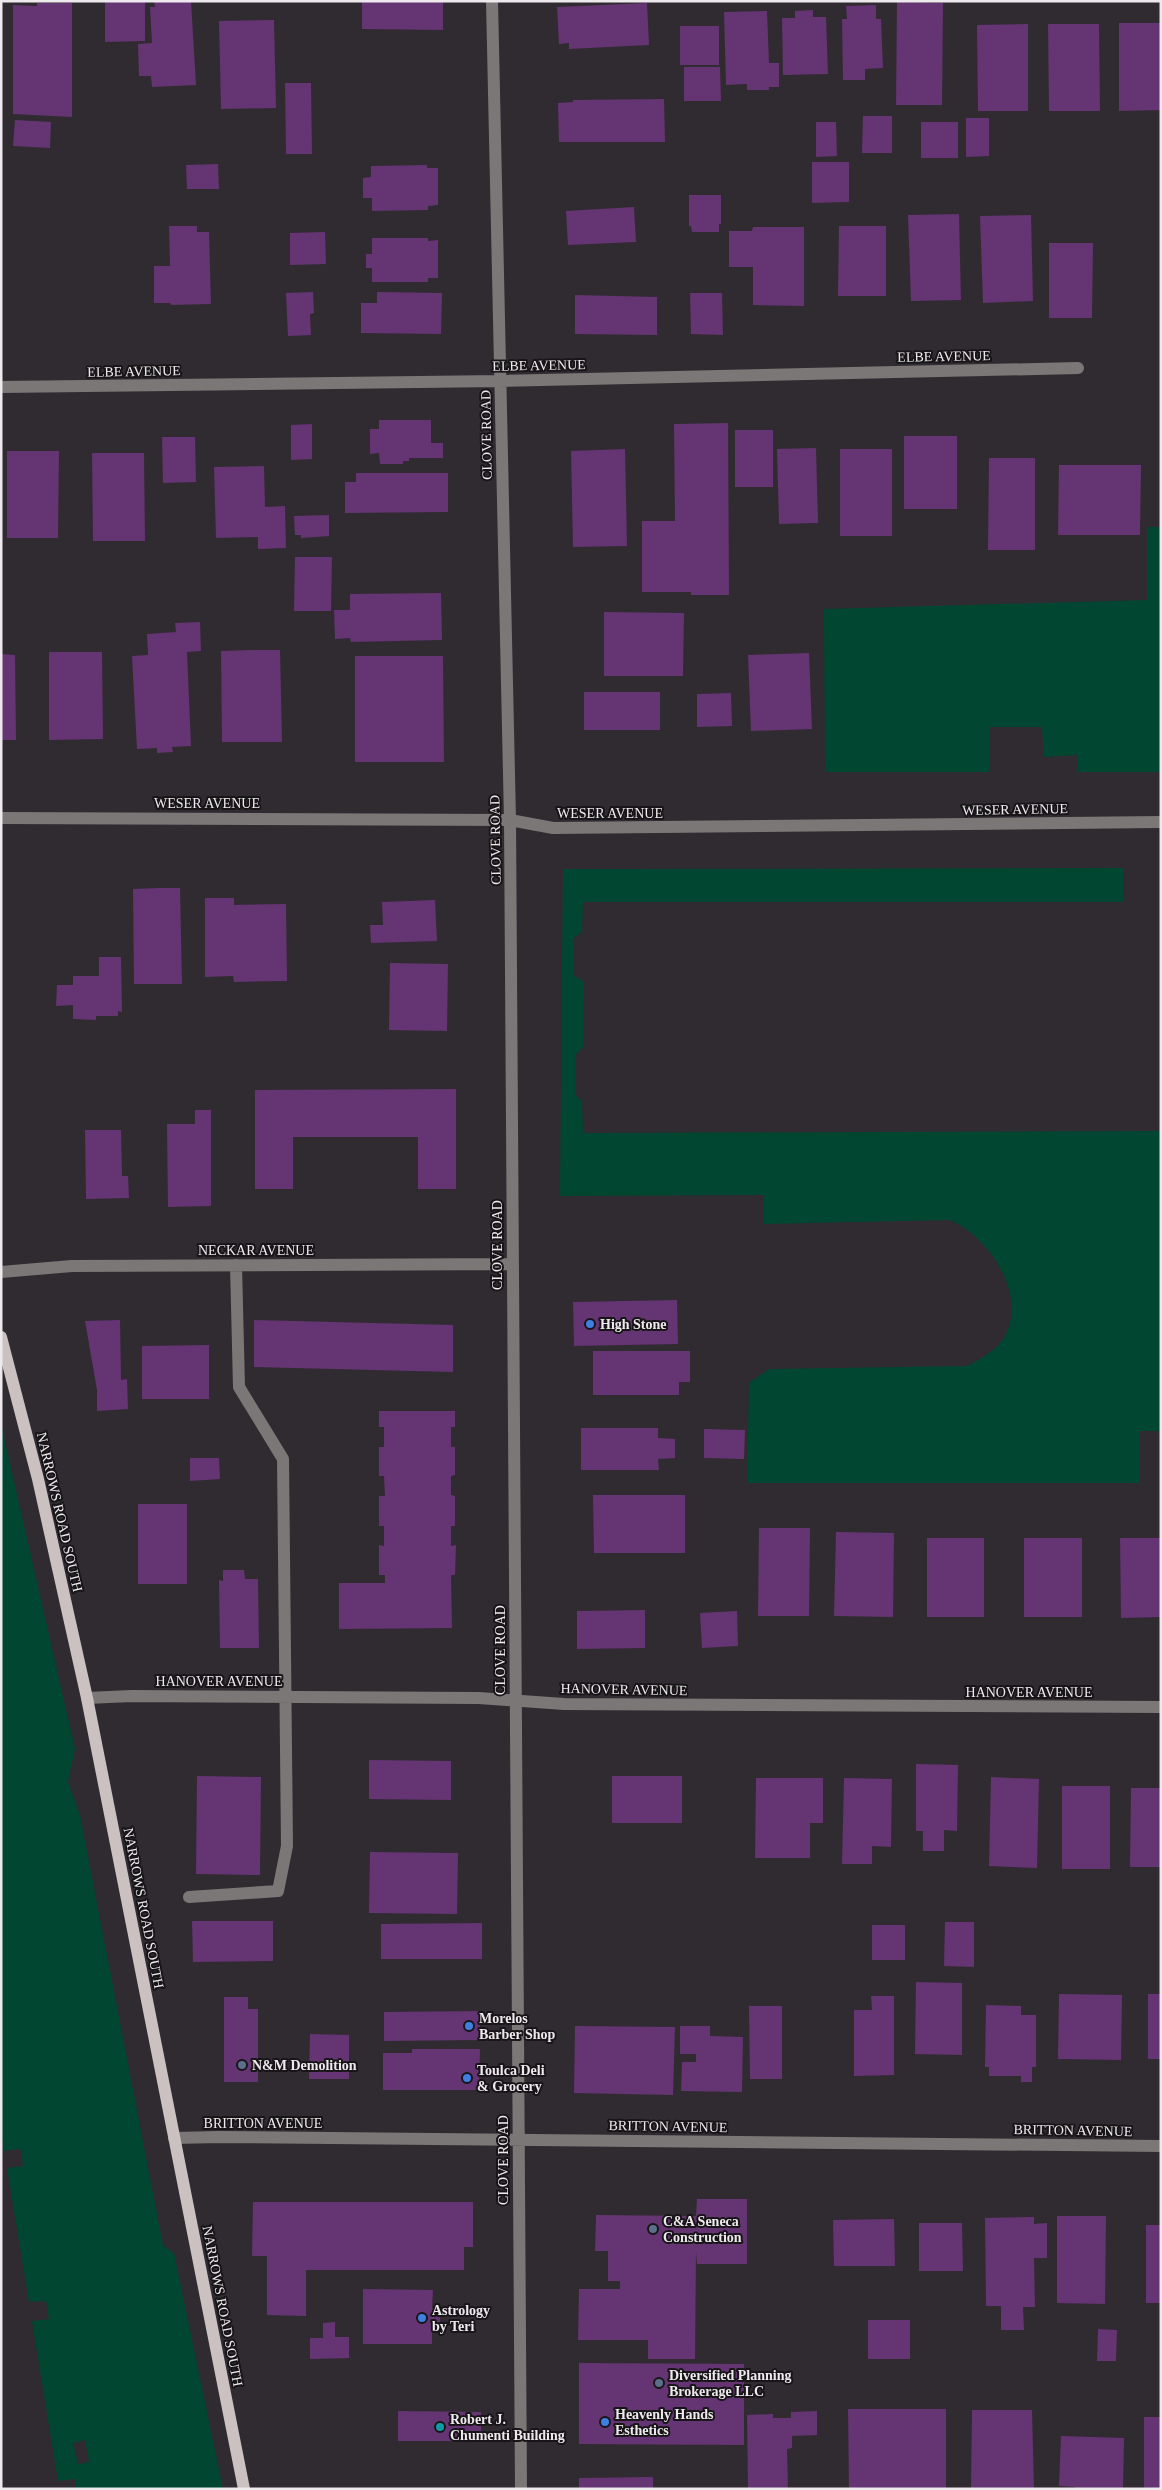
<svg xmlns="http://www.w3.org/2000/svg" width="1162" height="2490" font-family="'Times New Roman',serif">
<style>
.green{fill:#014630;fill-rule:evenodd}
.building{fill:#653472}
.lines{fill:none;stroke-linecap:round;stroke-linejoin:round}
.minor{stroke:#7b7776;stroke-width:12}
.major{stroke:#cac1c0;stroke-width:12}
.shop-dot{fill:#3f7fe0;stroke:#171517;stroke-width:2}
.service-dot{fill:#5c6f8a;stroke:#171517;stroke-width:2}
.culture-dot{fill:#0f9aa8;stroke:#171517;stroke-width:2}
.labels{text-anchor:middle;stroke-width:4;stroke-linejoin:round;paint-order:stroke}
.street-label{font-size:14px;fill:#ede9ed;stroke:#171517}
.poi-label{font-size:14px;font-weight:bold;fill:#ede9ed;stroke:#171517;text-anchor:start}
</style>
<rect width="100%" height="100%" fill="#302b31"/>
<path class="green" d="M1147 527H1161V772H1078V755L1044 757 1042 727H990L989 772H825L824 609 1147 600Z
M1123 868V902H583L582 932 574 938V976L582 980 584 986 583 1047 575 1056V1095L582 1101 583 1133 1161 1131V1431H1140V1483H747L749 1383 769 1369 967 1366C981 1358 998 1350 1005 1336 1028 1294 988 1236 950 1220L764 1224 763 1195 560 1196 563 869Z
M1 1424 75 1749 68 1782 80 1815 163 2245 174 2253 223 2489H76L75 2479 58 2481 32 2321 49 2319 46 2301 29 2302 7 2168 23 2166 21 2149 4 2151 1 2133ZM85 2440 89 2462 78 2464 73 2443Z"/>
<path class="building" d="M105 1H145V41L105 42Z
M154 1H191L196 85 152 87 151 76H139L138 44 152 43 150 7H155Z
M362 1H443V30L362 29Z
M897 2 943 3 942 105H896Z
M37 3H72V117L13 114V5L37 6Z
M647 3 649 45 569 49V43L559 44 557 7Z
M876 5V19H881L883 68 865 69V80H843L842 19H847L846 6Z
M813 10V17H826L828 74 783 75 782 18H795V11Z
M767 11 769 63H779V87H769V90H747V84L726 85 724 12Z
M274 20 276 108 221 109 219 21Z
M1119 23H1161V110L1119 111Z
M1028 24V111H978L977 25Z
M1048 24H1099L1100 111H1049Z
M680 26H719V65H680Z
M684 67H720L721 101H684Z
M285 83H311L312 154H286Z
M664 99 665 142H559L558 103 573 102V100Z
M863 116H892V153H862Z
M966 118H989V156L966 157Z
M15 120 51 122 50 148 13 146Z
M816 122H836L837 156 816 157Z
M921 122H958V158H921Z
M812 162H849V202L812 203Z
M218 164 219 189H187L186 165Z
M427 165V168H438V205L428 206V210L372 211V198H363V178L371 177V166Z
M689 195H721V224H719V232H692L691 226H689Z
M634 207 636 242 568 245 566 211Z
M959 214 961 300 911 301 908 215Z
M1031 215 1033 301 983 303 980 216Z
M169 226H197V232H209L211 304 171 305 170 303H154V266H170Z
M839 226H886V296H838Z
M753 227H804V306L753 305V267H729V231H752Z
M325 232 326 264 290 265V233Z
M372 238H428V241L438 240V278H428V282H372V268H366V254H372Z
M1049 243H1093L1092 318H1049Z
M313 292 314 313 310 314 311 335 288 336 286 293Z
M377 292 442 293 441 334 361 333V303H377Z
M690 293H722L723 335 691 334Z
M575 295 657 297V335L575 334Z
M379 420H431V443H443V458H409V461H403V464H380L379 453 370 454V429H379Z
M728 423 729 595H691V592H642V521H675L674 424Z
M312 424V459L291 460V425Z
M735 430H773V487H735Z
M904 436H957V509H904Z
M162 437H195L196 482 163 483Z
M816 448 818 523 779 524 777 449Z
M625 449 627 546 573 547 571 451Z
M840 449H892V536H840Z
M7 451H59L58 538H7Z
M92 453H144L145 541H93Z
M989 458H1035V550H988Z
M1059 465H1141L1140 535H1058Z
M264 466 265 507 285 506 286 548 258 549V537L216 538 214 467Z
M356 473H448V512L345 513V482H356Z
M329 515V536L301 538V535H295L294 516Z
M295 557H332L331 611H294Z
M441 593 442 640 351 642 350 638 335 639 334 610H350V594Z
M604 612 684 613 683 676H604Z
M200 622 201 651 187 652 191 746 172 747 173 752 157 753V748L137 749 132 656 148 655 147 634 176 632 175 623Z
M252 650H280L282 742H222L221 651Z
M49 652H102L103 739 49 740Z
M809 653 812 729 751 731 748 655Z
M1 654 15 655 16 740H1Z
M355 656H443L444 762H355Z
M584 692H660V730H584Z
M731 693 732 726 697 727V694Z
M158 888H180L182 984H134L133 889Z
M205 898H234V905L286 904 287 981 234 982 233 976 205 977Z
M435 900 437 941 371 943 370 925H383L382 902Z
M99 957H121L122 1012 118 1011V1016H96V1020L73 1019V1005L56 1006 57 985H73V976H99Z
M390 963 448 964 447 1031 389 1030Z
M456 1089V1189H418V1137H293V1189H255V1090Z
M195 1110H211V1206L168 1207 167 1124H195Z
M85 1130H121L122 1176H128L129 1198 86 1199Z
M677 1300 678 1344 574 1346 573 1302Z
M120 1320 121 1380 127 1379 128 1409 97 1411V1390L85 1321Z
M254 1320 453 1325V1372L254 1367Z
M209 1345V1399H142V1346Z
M593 1351H690V1382H679V1395H593Z
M379 1411H455V1427H451V1447H455V1475L451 1476V1495L455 1496V1526H451V1546L456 1545 455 1575H451L452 1628 339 1629V1583H385V1575H379V1545L384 1546V1526H379V1496H385L384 1476H379V1447H384V1427H379Z
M581 1428H658V1438L675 1439V1458L658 1459 659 1470H581Z
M704 1429 745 1430 744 1459 704 1458Z
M190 1458H219L220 1479 190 1481Z
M593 1495H685V1553H594Z
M138 1504H187V1584H138Z
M759 1528H810L809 1616H758Z
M836 1532 894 1533 893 1617 834 1616Z
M927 1538H984V1617H927Z
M1024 1538H1082V1617H1024Z
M1120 1538H1161V1617L1121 1618Z
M223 1570H244L245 1579H258L259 1648H220L219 1580 223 1581Z
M645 1610V1648L577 1649V1611Z
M737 1611 738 1646 702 1648 700 1613Z
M369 1760 451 1761V1800L369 1799Z
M916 1764 958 1765 957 1831 944 1830V1851H923V1831H916Z
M197 1776 261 1777 260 1875 196 1874Z
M612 1776H682V1823H612Z
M991 1777 1039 1779 1037 1868 989 1866Z
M756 1778H823V1823H810V1858H755Z
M844 1778 892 1779 891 1847 872 1846V1864H842Z
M1062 1786H1110V1869H1062Z
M1131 1788H1161V1867H1130Z
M370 1852 458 1853 457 1914 369 1913Z
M192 1921H273V1961L193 1962Z
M945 1922H974V1967L944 1966Z
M482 1923V1959H381V1924Z
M872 1925H905V1960H872Z
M916 1982 962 1983V2055L915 2054Z
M1059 1994 1122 1995 1121 2060 1058 2059Z
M1148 1994H1161V2059H1148Z
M871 1996H894V2075L854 2076V2010H872Z
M224 1997H248V2009H258V2082H224Z
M986 2005 1021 2006V2015H1036V2067H1032V2082H1021V2076H989V2067H985Z
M749 2006H782V2079H750Z
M480 2011V2040L384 2041V2012Z
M575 2026 675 2027 673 2095 574 2093Z
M680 2026H710V2036L743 2037 742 2092 681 2091 682 2062H696V2054H680Z
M310 2034 349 2035V2079H309Z
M412 2049H480L479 2090H383V2053H412Z
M697 2199H747V2264H697L696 2252 695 2359H648V2340H578L579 2289H620V2281H608V2251H595L596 2215 696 2216Z
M253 2202H473V2247H464V2270H306V2316L267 2315V2256H252Z
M1057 2216H1106L1105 2304 1057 2303Z
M1034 2217V2224L1047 2223V2258H1034L1035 2307H1023L1024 2330H1001V2306H986L985 2218Z
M894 2219 895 2266H834L833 2220Z
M919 2223H962L963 2271H919Z
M1146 2225H1161V2303H1146Z
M363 2289 433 2290 432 2308H440V2328H432V2344H363Z
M868 2320H910V2359H868Z
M335 2322V2337H349V2358L310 2359V2338H323V2323Z
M1098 2329 1117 2330 1116 2361H1097Z
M579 2363 744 2364V2445L579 2444Z
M848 2409H946V2489H849Z
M972 2410H1032L1034 2489H971Z
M398 2411 481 2412V2441H398Z
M817 2411V2435L792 2436V2448L787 2449 788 2489H748L747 2415 773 2414V2418H791V2412Z
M1144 2417H1161V2489H1144Z
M1061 2436 1124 2438 1123 2489H1075V2487L1059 2486Z
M653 2477V2489H579V2478Z"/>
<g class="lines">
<path class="minor" d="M492 1 510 820 521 2489
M1 387 500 381 1078 368
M1 818 510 820 553 828 1161 822
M1 1272 72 1266 512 1264
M87 1698 131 1696 479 1698 564 1704 1161 1707
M189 1897 278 1891 287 1846 283 1459 239 1387 236 1265
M174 2138 219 2137 1161 2146"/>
<path class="major" d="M1 1337 38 1479 87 1698 244 2489"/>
</g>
<g class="shop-dot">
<circle cx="590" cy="1324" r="5"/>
<circle cx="469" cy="2026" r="5"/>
<circle cx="467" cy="2078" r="5"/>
<circle cx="422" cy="2318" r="5"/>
<circle cx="605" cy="2422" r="5"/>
</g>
<g class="service-dot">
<circle cx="242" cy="2065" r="5"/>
<circle cx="653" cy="2229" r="5"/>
<circle cx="659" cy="2383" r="5"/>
</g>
<circle class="culture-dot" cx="440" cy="2427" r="5"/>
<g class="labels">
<g class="street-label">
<text transform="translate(944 356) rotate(-1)" y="5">ELBE AVENUE</text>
<text transform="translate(539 365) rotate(-1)" y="5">ELBE AVENUE</text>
<text transform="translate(134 371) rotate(-1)" y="5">ELBE AVENUE</text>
<text transform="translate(486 435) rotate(-91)" y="5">CLOVE ROAD</text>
<text x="207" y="808">WESER AVENUE</text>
<text transform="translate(1015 809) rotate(-1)" y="5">WESER AVENUE</text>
<text x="610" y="818">WESER AVENUE</text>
<text transform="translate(495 840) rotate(-91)" y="5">CLOVE ROAD</text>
<text transform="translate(497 1245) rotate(-90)" y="5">CLOVE ROAD</text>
<text x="256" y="1255">NECKAR AVENUE</text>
<text transform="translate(60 1512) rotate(77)" y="5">NARROWS ROAD SOUTH</text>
<text transform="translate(500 1650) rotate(-90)" y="5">CLOVE ROAD</text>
<text x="219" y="1686">HANOVER AVENUE</text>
<text transform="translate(624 1689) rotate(1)" y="5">HANOVER AVENUE</text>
<text x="1029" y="1697">HANOVER AVENUE</text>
<text transform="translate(144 1908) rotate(79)" y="5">NARROWS ROAD SOUTH</text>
<text x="263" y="2128">BRITTON AVENUE</text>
<text transform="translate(668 2126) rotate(1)" y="5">BRITTON AVENUE</text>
<text transform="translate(1073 2130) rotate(1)" y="5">BRITTON AVENUE</text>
<text transform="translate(503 2160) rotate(-90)" y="5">CLOVE ROAD</text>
<text transform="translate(223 2306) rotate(79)" y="5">NARROWS ROAD SOUTH</text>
</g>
<g class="poi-label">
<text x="600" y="1329">High Stone</text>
<text x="479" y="2023">Morelos<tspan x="479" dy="16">Barber Shop</tspan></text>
<text x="252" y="2070">N&amp;M Demolition</text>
<text x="477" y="2075">Toulca Deli<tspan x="477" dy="16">&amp; Grocery</tspan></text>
<text x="663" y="2226">C&amp;A Seneca<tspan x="663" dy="16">Construction</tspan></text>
<text x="432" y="2315">Astrology<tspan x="432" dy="16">by Teri</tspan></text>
<text x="669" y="2380">Diversified Planning<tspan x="669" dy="16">Brokerage LLC</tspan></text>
<text x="615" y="2419">Heavenly Hands<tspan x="615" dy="16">Esthetics</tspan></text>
<text x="450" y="2424">Robert J.<tspan x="450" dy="16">Chumenti Building</tspan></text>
</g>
</g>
<rect width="1162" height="2490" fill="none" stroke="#ede9ed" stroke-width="5"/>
</svg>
